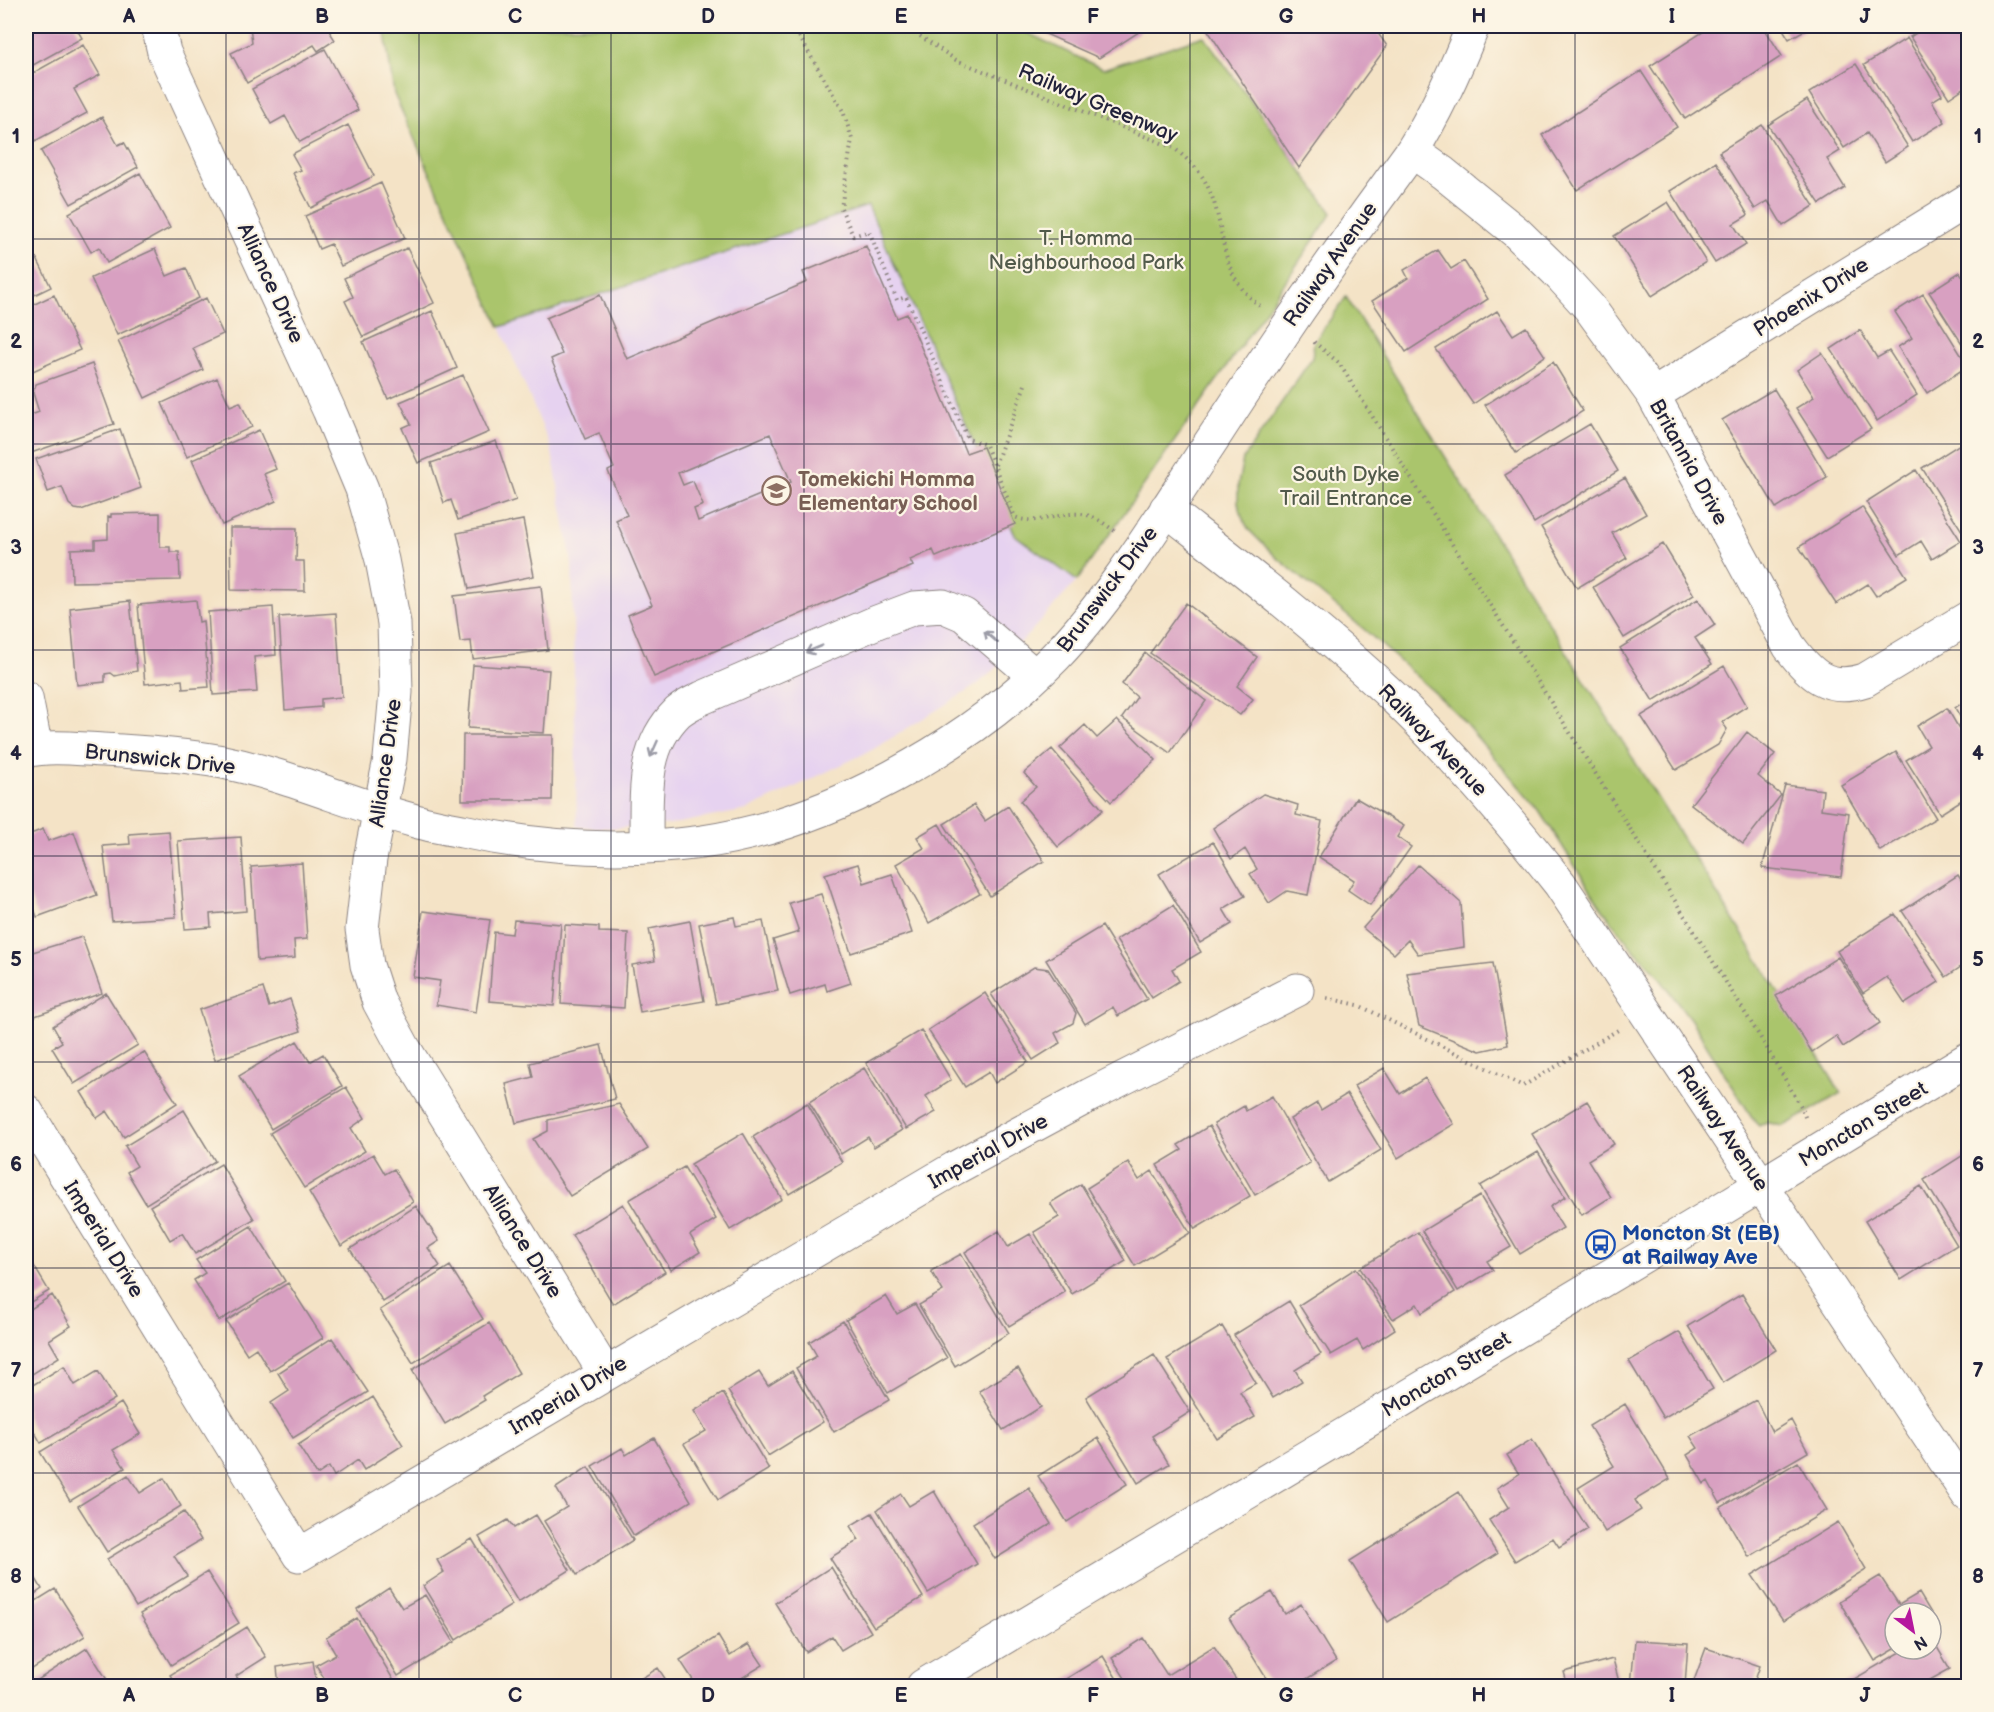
<svg xmlns="http://www.w3.org/2000/svg" width="1994" height="1712" font-family="'Balsamiq Sans',sans-serif">
<style>
.built{fill:#e6d2f0}
.green{fill:#aac56c;stroke:#667454;stroke-width:1.5}
.building{fill:#d8a0c1;fill-rule:evenodd}
.lines{fill:none;stroke-linecap:round;stroke-linejoin:round}
.minor-casing{stroke:#8b8280;stroke-width:35}
.path{stroke:#8b8280;stroke-width:4;stroke-dasharray:1.5 4.5;stroke-linecap:butt}
.minor{stroke:#fff;stroke-width:33}
.oneway{stroke:#9c9ca7}
.grid{fill:none;stroke:#22223b;stroke-width:1.5;stroke-opacity:0.55}
.labels{text-anchor:middle;stroke-width:4.5;stroke-linejoin:round;paint-order:stroke}
.street-label{font-size:21px;fill:#22223b;stroke:#fcf5e5}
.park-label{font-size:21px;fill:#525b4c;stroke:#fcf5e5}
.education-label{font-size:21px;font-weight:bold;fill:#785e54;stroke:#fcf5e5;text-anchor:start}
.transit-label{font-size:21px;font-weight:bold;fill:#164399;stroke:#fcf5e5;text-anchor:start}
.neatline{fill:none;stroke:#22223b;stroke-width:2}
.grid-label{font-size:20px;text-anchor:middle;font-weight:bold;fill:#22223b}
</style>
<rect width="100%" height="100%" fill="#fcf5e5"/>
<filter id="ink" filterUnits="userSpaceOnUse"><feTurbulence type="fractalNoise" baseFrequency=".0167" numOctaves="2"/><feDisplacementMap in="SourceGraphic" scale="12" xChannelSelector="R" yChannelSelector="G"/><feConvolveMatrix kernelMatrix="1 2 1 2 8 2 1 2 1" color-interpolation-filters="sRGB"/></filter>
<filter id="wash" filterUnits="userSpaceOnUse"><feTurbulence type="fractalNoise" baseFrequency=".008" numOctaves="4" result="noise"/><feDisplacementMap in="SourceGraphic" scale="24" xChannelSelector="R" yChannelSelector="G"/><feGaussianBlur stdDeviation="1.35" result="paint"/><feColorMatrix in="noise" values="0 0 0 0 0 0 0 0 0 0 0 0 0 0 0 0 0 1.4 0 .05"/><feComposite in="paint" operator="in"/></filter>
<g filter="url(#wash)">
<rect width="100%" height="100%" fill="#f4e3c6"/>
<path class="built" d="M868 206 1015 534 1077 581 1001 664 977 685 872 750 747 810 673 824 617 828 577 827 572 564 551 447 500 327Z"/>
<path class="green" d="M384 26H1017L1019 29 1103 69 1204 36 1332 213 1266 310 1077 581 1015 535 868 206 500 327 394 94Z
M1346 297 1841 1093 1788 1124 1782 1126 1766 1122 1759 1126 1755 1122 1691 1020 1652 968 1632 948 1603 910 1540 811 1457 714 1435 693 1366 631 1275 556 1249 530 1242 517 1238 503V484L1243 459 1312 358 1314 342Z"/>
<g id="blocks">
<path class="building" d="M26 26H75L82 38 26 69Z
M250 26H326L335 40 318 51 314 45 247 83 231 53 252 43Z
M1028 26H1148L1099 58Z
M1205 26H1373L1387 46 1299 168Z
M1712 26H1763L1782 56 1685 119 1650 66Z
M1781 26H1812L1789 39Z
M1927 26H1965L1968 31V85L1949 98 1910 37Z
M1907 38 1942 95 1932 101 1945 122 1912 142 1864 65Z
M83 45 100 75 74 89 87 113 35 141 26 125V77Z
M325 49 358 110 300 142 285 116 271 124 252 89Z
M1856 64 1908 147 1885 162 1867 133 1844 148 1809 93Z
M1641 71 1677 127 1577 190 1542 135Z
M1807 100 1840 151 1827 159 1845 188 1820 204 1768 125Z
M102 117 118 145 124 142 138 167 71 204 41 151Z
M348 125 374 176 311 208 293 173 301 170 292 154Z
M1762 125 1814 206 1783 226 1768 201 1755 209 1719 152Z
M1716 162 1748 215 1733 224 1746 244 1715 263 1670 191Z
M140 173 170 228 107 263 99 247 91 252 69 213Z
M381 183 405 238 341 266 331 244 319 249 305 216Z
M1668 202 1706 262 1652 296 1614 236Z
M866 246 897 318 907 314 966 453 983 447 1015 524 936 557 933 550 910 560 913 566 654 677 628 615 652 605 616 520 627 515 608 471 614 468 599 433 585 439 551 359 562 354 546 318 600 295 627 359 807 282 803 272ZM770 434 791 482 698 521 694 509 703 505 693 481 683 485 678 473Z
M407 248 434 303 363 337 345 301 353 297 344 278Z
M155 249 167 276 186 268 199 298 117 335 91 278Z
M26 250 34 253 51 287 26 299Z
M1438 250 1451 269 1464 261 1488 299 1406 352 1372 301 1408 278 1404 270Z
M1960 272 1968 286V353L1929 292Z
M1923 294 1968 366 1927 393 1898 347 1912 338 1895 312Z
M54 295 80 350 26 374V308Z
M206 298 223 334 193 348 203 370 145 398 118 341Z
M432 311 457 368 388 399 363 342Z
M1497 311 1513 335 1526 327 1545 356 1473 404 1436 349Z
M1860 330 1877 358 1889 351 1917 395 1877 421 1831 349Z
M1822 353 1871 429 1827 456 1796 408 1814 397 1797 370Z
M1553 362 1583 411 1516 453 1485 405Z
M92 364 114 424 31 453 26 437V417L39 412 33 393 36 384Z
M463 375 489 432 418 463 402 428 411 424 400 402Z
M217 378 230 406 240 402 252 427 187 457 162 403Z
M1774 389 1827 477 1776 508 1722 420Z
M1590 424 1618 471 1534 523 1505 475Z
M120 429 141 488 81 510 75 509 69 504 62 487 48 492 36 459Z
M259 430 276 469 264 474 276 501 222 525 192 460Z
M1968 439V527L1962 531 1922 468Z
M496 441 516 500 458 520 451 500 444 503 431 463Z
M1916 470 1961 541 1932 559 1921 541 1899 555 1866 502Z
M1625 478 1646 514 1612 533 1627 558 1577 588 1541 527Z
M1862 507 1907 577 1876 596 1868 584 1836 604 1799 547Z
M160 513V547H170V552H179L180 580 72 582 71 549 95 548V540L108 539V516L111 517V514Z
M523 520 534 576 469 589 457 533Z
M230 528H297L296 561H304L305 591 231 590Z
M1663 544 1694 595 1624 638 1593 587Z
M541 586 548 650 473 659 471 641 460 642 454 596Z
M1698 599 1715 625 1695 638 1712 664 1653 701 1620 648Z
M196 600 199 622 203 621 209 687 183 689 182 680 145 684 138 605Z
M130 601 137 671 115 676 111 673 105 674V682L77 685 70 608Z
M1186 603 1257 657 1237 686 1253 699 1240 715 1150 653Z
M273 607 276 655 254 657 257 692 213 695 208 612Z
M336 613 342 697 321 699V707L285 710 279 617Z
M1145 653 1206 701 1170 753 1122 718 1137 697 1122 684Z
M473 665 549 670 544 733 468 728Z
M1724 666 1747 706 1722 722 1727 729 1718 745 1676 770 1641 716Z
M1968 699V730L1955 708Z
M1947 708 1968 744V796L1940 814 1906 760 1929 746 1917 726Z
M1117 720 1156 760 1111 802 1060 748 1085 725 1097 738Z
M1747 732 1775 754 1758 776 1781 795 1743 844 1691 804Z
M463 735H553L552 800H462Z
M1052 749 1103 810 1058 847 1020 801 1036 787 1024 773Z
M1896 752 1936 818 1880 851 1841 785Z
M1785 785 1823 790 1821 809 1849 813 1841 877 1762 868Z
M1263 794 1298 805 1296 815 1322 821 1308 895 1287 891 1269 903 1250 874 1257 869 1245 849 1231 859 1213 828Z
M1356 798 1404 826 1397 837 1411 847 1370 905 1348 890 1354 880 1319 857Z
M974 805 985 821 1008 806 1044 861 990 896 944 824Z
M939 824 980 894 929 923 896 864 924 848 917 837Z
M43 829 48 841 74 832 97 895 37 917 26 886V836Z
M169 831 176 917 112 921 103 846 130 844 129 834Z
M241 837 246 911 210 914 211 927 185 929 178 841Z
M1213 842 1245 896 1223 909 1232 924 1200 943 1159 874Z
M302 863 307 939 294 940 295 958 257 961 251 867Z
M858 864 864 883 892 874 912 933 851 953 825 874Z
M1418 865 1461 903 1464 947 1418 954 1408 940 1394 954 1363 928Z
M1958 875 1968 891V962L1946 977 1902 911Z
M821 894 851 983 827 991 825 984 790 995 773 940 799 932 789 903Z
M26 905 33 926 26 929Z
M1173 905 1201 952 1172 969 1179 981 1152 998 1116 940Z
M423 911 490 920 476 1012 436 1005 440 981 413 977Z
M1895 914 1939 982 1905 1004 1887 977 1863 993 1837 951Z
M734 917 736 926 763 921 778 991 716 1004 699 924Z
M514 920 561 924 554 1006 489 1001 494 932 512 934Z
M690 921 704 1001 640 1012 632 965 655 961 649 929Z
M565 925 599 927V932L628 933 624 1008 561 1004Z
M1102 926 1147 999 1118 1016 1113 1007 1085 1024 1046 960Z
M82 937 102 993 32 1017 26 1001V954Z
M1838 957 1880 1023 1843 1047 1836 1036 1812 1052 1776 996Z
M1493 963 1508 1045 1480 1051 1419 1026 1407 973Z
M1034 967 1048 969 1076 1013 1073 1023 1055 1033 1060 1043 1033 1060 991 994Z
M263 988 269 1007 290 999 301 1031 215 1060 199 1010Z
M106 993 138 1045 74 1084 52 1048 62 1042 53 1026Z
M985 993 1028 1062 995 1083 989 1072 965 1087 928 1030Z
M921 1030 951 1080 926 1096 936 1112 906 1129 866 1063Z
M297 1041 310 1062 323 1054 342 1086 271 1129 239 1076Z
M601 1045 615 1099 516 1123 506 1084 533 1077 530 1063Z
M144 1052 177 1103 124 1137 107 1111 97 1118 81 1092Z
M864 1068 902 1130 874 1147 868 1137 841 1154 809 1102Z
M1384 1068 1400 1094 1425 1078 1454 1124 1398 1158 1354 1086Z
M346 1087 365 1118 351 1128 365 1151 304 1188 270 1133Z
M1347 1094 1381 1150 1328 1182 1290 1119 1317 1103 1321 1110Z
M1272 1096 1310 1163 1255 1195 1214 1124 1244 1106 1246 1111Z
M1587 1101 1614 1144 1588 1160 1611 1197 1582 1215 1532 1134Z
M807 1103 842 1162 789 1194 753 1137Z
M619 1104 648 1149 570 1196 533 1139 548 1131V1120Z
M184 1110 215 1161 146 1204 127 1172 137 1166 125 1146Z
M1209 1126 1250 1196 1195 1229 1157 1165 1182 1150 1178 1145Z
M743 1133 782 1199 730 1230 691 1164Z
M1538 1152 1565 1197 1550 1207 1563 1228 1520 1254 1480 1186Z
M1968 1152V1245L1966 1247 1924 1180Z
M373 1154 385 1174 394 1169 413 1202 341 1246 309 1192Z
M1128 1162 1139 1180 1152 1171 1190 1233 1135 1266 1087 1188Z
M221 1164 254 1219 195 1254 182 1233 170 1240 150 1206Z
M684 1167 716 1219 690 1235 700 1252 671 1270 629 1200Z
M1081 1184 1126 1261 1072 1294 1034 1232 1059 1217 1050 1203Z
M1921 1186 1957 1245 1901 1280 1865 1221Z
M1480 1196 1511 1247 1487 1261 1493 1270 1458 1291 1422 1231Z
M623 1204 665 1272 613 1304 572 1235Z
M416 1206 439 1241 428 1248 440 1266 383 1302 350 1249Z
M251 1226 285 1281 219 1321 194 1280 205 1273 196 1260Z
M999 1231 1008 1247 1030 1234 1065 1292 1009 1326 965 1252Z
M1418 1232 1455 1292 1422 1313 1417 1304 1393 1319 1360 1268Z
M961 1254 1009 1333 955 1366 919 1305 943 1291 931 1271Z
M31 1261 49 1291 26 1305V1265Z
M450 1266 483 1319 413 1363 380 1310Z
M1356 1268 1395 1329 1363 1350 1357 1340 1331 1355 1299 1305Z
M288 1283 323 1338 270 1371 256 1348 247 1354 226 1321Z
M1742 1294 1776 1350 1723 1383 1688 1326Z
M52 1295 71 1326 49 1340 59 1357 26 1378V1312Z
M886 1296 897 1314 915 1304 947 1358 888 1393 846 1320Z
M1289 1301 1321 1354 1295 1370 1302 1381 1273 1398 1234 1335Z
M843 1321 889 1400 834 1432 796 1368 817 1356 809 1342Z
M489 1323 519 1373 482 1396 485 1400 445 1424 412 1370Z
M1222 1326 1256 1383 1240 1392 1255 1417 1217 1439 1167 1359Z
M1679 1332 1713 1389 1663 1418 1629 1361Z
M332 1338 368 1392 293 1438 271 1403 289 1391 278 1373Z
M1154 1355 1190 1412 1152 1436 1169 1464 1138 1483 1086 1397Z
M64 1366 75 1385 98 1371 115 1399 41 1443 26 1417V1389Z
M1018 1368 1041 1407 1003 1430 979 1391Z
M792 1371 823 1422 768 1456 728 1391 759 1372 768 1386Z
M723 1393 769 1469 718 1500 684 1444 706 1431 694 1411Z
M373 1397 403 1445 364 1470 358 1460 334 1476 329 1467 317 1475 298 1445Z
M1756 1400 1772 1432 1791 1420 1808 1452 1720 1503 1708 1481 1704 1484 1687 1455 1698 1448 1690 1436Z
M121 1403 140 1434 113 1450 125 1468 70 1501 40 1452Z
M1625 1404 1670 1479 1635 1500 1641 1510 1605 1532 1578 1488 1614 1466 1589 1426Z
M654 1438 691 1501 634 1536 592 1466 622 1448 626 1455Z
M1098 1438 1127 1484 1067 1522 1038 1476Z
M1532 1439 1588 1529 1559 1547 1553 1538 1515 1561 1489 1520 1509 1507 1497 1488 1519 1474 1507 1455Z
M1798 1462 1827 1510 1749 1557 1720 1508Z
M588 1467 633 1540 577 1575 544 1521 567 1507 556 1488Z
M128 1475 140 1493 164 1478 181 1506 107 1552 78 1506Z
M1029 1488 1051 1524 995 1559 973 1523Z
M934 1491 977 1564 928 1593 877 1510 901 1494 909 1506Z
M1459 1492 1497 1554 1388 1622 1350 1561Z
M184 1512 201 1540 174 1556 187 1576 136 1607 107 1559Z
M872 1513 923 1597 874 1627 830 1558 859 1540 850 1526Z
M536 1515 570 1570 518 1602 479 1537 508 1520 514 1528Z
M1838 1522 1866 1569 1783 1621 1752 1575Z
M472 1539 512 1605 456 1640 423 1586 444 1572 437 1560Z
M26 1562 42 1589 26 1600Z
M831 1567 871 1632 841 1650 832 1636 806 1652 775 1603Z
M207 1572 239 1623 171 1665 140 1614Z
M1880 1576 1899 1605 1919 1593 1937 1623 1931 1627V1613H1895V1649L1875 1661 1839 1601Z
M389 1588 402 1608 425 1595 454 1642 398 1676 357 1609Z
M55 1589 85 1636 29 1671 26 1665V1607Z
M1272 1592 1285 1614 1301 1604 1336 1661 1295 1686H1271L1229 1618Z
M357 1618 397 1686H329L316 1665 336 1654 326 1637Z
M247 1627 266 1657 236 1676 243 1686H177L170 1675Z
M718 1636 730 1656 749 1644 763 1665 740 1679 745 1686H697L680 1660Z
M1931 1637 1950 1669 1919 1686H1842L1906 1649H1931Z
M1143 1638 1167 1675 1214 1646 1240 1686H1130L1112 1658Z
M1635 1640 1688 1643 1685 1686H1631Z
M87 1648 111 1686H35L33 1683Z
M1706 1648 1760 1666 1753 1686H1692Z
M1103 1656 1120 1684 1116 1686H1068L1064 1680Z
M1613 1659 1620 1686H1568L1564 1672Z
M313 1661 317 1686H279L277 1667Z
M658 1668 670 1686H629Z"/>
</g>
</g>
<g filter="url(#ink)">
<use href="#blocks" fill-opacity="0" stroke="#8b8280" stroke-width="1.5"/>
<g class="lines">
<defs>
<path id="minor" d="M158 26 164 52 329 410 362 489 382 560 394 623 396 692 390 759 370 859 362 929 367 965 379 1002 404 1048 605 1373
M1412 151 1443 173 1516 232 1557 272 1589 307 1653 395 1789 646C1810 675 1828 692 1865 680L1968 618
M1653 395 1968 200
M1166 509C1241 568 1317 626 1387 691 1450 750 1506 816 1560 884L1968 1495
M26 698 36 749
M26 751C50 745 78 749 103 750 142 752 184 755 223 762 288 775 348 803 412 820 428 825 446 828 462 831 541 848 622 853 702 842 826 825 968 746 1055 657 1116 594 1167 507 1216 434 1279 337 1344 243 1412 151 1437 111 1456 69 1473 26
M646 847C647 798 640 749 678 712 685 706 694 702 702 698L877 622 914 608 943 606 964 615 1035 676
M26 1111 299 1555 955 1168 1090 1095 1297 990
M923 1686 1712 1215 1968 1059"/>
</defs>
<use href="#minor" class="minor-casing"/>
<path class="path" d="M793 26 843 111 852 139 841 208 853 236 869 231 897 300 906 297 968 439 986 445 1015 517C1039 528 1066 507 1090 516 1099 519 1107 526 1115 531
M905 26 956 60 1174 148C1186 158 1199 169 1206 183 1230 229 1213 273 1263 308
M1314 342 1339 363 1762 1040 1802 1108 1806 1120
M995 465 1025 385
M1327 998 1358 1005 1523 1086 1618 1030"/>
<use href="#minor" class="minor"/>
</g>
<defs><path id="oneway-shaft" d="M-6 0H5M1.5-3L5.5 0L1.5 3" fill="none" stroke-width="1.6" stroke-linecap="round" stroke-linejoin="round" transform="scale(1.5)"/></defs>
<g class="oneway">
<use href="#oneway-shaft" transform="translate(991 637) rotate(-140)"/>
<use href="#oneway-shaft" transform="translate(814 649) rotate(157)"/>
<use href="#oneway-shaft" transform="translate(654 749) rotate(114)"/>
</g>
</g>
<path class="grid" d="M226 26V1686M419 26V1686M611 26V1686M804 26V1686M997 26V1686M1190 26V1686M1383 26V1686M1575 26V1686M1768 26V1686M26 239H1968M26 444H1968M26 650H1968M26 856H1968M26 1062H1968M26 1268H1968M26 1473H1968"/>
<defs>
<symbol id="school-ring" viewBox="-11 -11 22 22"><circle r="9.5" fill="#fcf5e5" stroke="#8d6e63" stroke-width="1.5"/><path d="M0-5L7-2L0 1L-7-2ZM-4 1L0 2.5L4 1V4Q0 6-4 4Z" fill="#8d6e63"/></symbol>
<symbol id="bus-ring" viewBox="-11 -11 22 22"><circle r="9.5" fill="#fcf5e5" stroke="#1a4fb4" stroke-width="1.5"/><path d="M-5-6H5V4H4V6H2V4H-2V6H-4V4H-5ZM-3.5-4V0h7V-4ZM-3.5 1.2v1.5H-2V1.2ZM2 1.2v1.5H3.5V1.2Z" fill="#1a4fb4"/></symbol>
</defs>
<g fill-rule="evenodd">
<use href="#school-ring" x="760" y="474" width="33" height="33"/>
<use href="#bus-ring" x="1584" y="1228" width="33" height="33"/>
</g>
<g class="labels">
<g class="street-label">
<text transform="translate(1098 103) rotate(23)" y="7">Railway Greenway</text>
<text transform="translate(1330 264) rotate(-55)" y="7">Railway Avenue</text>
<text transform="translate(271 283) rotate(65)" y="7">Alliance Drive</text>
<text transform="translate(1811 297) rotate(-32)" y="7">Phoenix Drive</text>
<text transform="translate(1689 462) rotate(61)" y="7">Britannia Drive</text>
<text transform="translate(1107 589) rotate(-53)" y="7">Brunswick Drive</text>
<text transform="translate(1433 740) rotate(46)" y="7">Railway Avenue</text>
<text transform="translate(160 759) rotate(6)" y="7">Brunswick Drive</text>
<text transform="translate(385 763) rotate(-82)" y="7">Alliance Drive</text>
<text transform="translate(1863 1124) rotate(-31)" y="7">Moncton Street</text>
<text transform="translate(1723 1128) rotate(56)" y="7">Railway Avenue</text>
<text transform="translate(988 1151) rotate(-29)" y="7">Imperial Drive</text>
<text transform="translate(104 1239) rotate(58)" y="7">Imperial Drive</text>
<text transform="translate(523 1241) rotate(58)" y="7">Alliance Drive</text>
<text transform="translate(1446 1374) rotate(-31)" y="7">Moncton Street</text>
<text transform="translate(568 1395) rotate(-31)" y="7">Imperial Drive</text>
</g>
<g class="park-label">
<text x="1086" y="245">T. Homma<tspan x="1086" dy="24">Neighbourhood Park</tspan></text>
<text x="1346" y="481">South Dyke<tspan x="1346" dy="24">Trail Entrance</tspan></text>
</g>
<g class="education-label">
<text x="798" y="486">Tomekichi Homma<tspan x="798" dy="24">Elementary School</tspan></text>
</g>
<g class="transit-label">
<text x="1622" y="1240">Moncton St (EB)<tspan x="1622" dy="24">at Railway Ave</tspan></text>
</g>
</g>
<rect width="1994" height="1712" fill="none" stroke="#fcf5e5" stroke-width="66"/>
<g transform="translate(1913 1631) rotate(148)"><circle r="28" fill="#fcf5e5" stroke="#a5a1a1" stroke-width="1.5"/>
<path d="M0-4.5L10 22L0 15L-10 22Z" fill="#b5179e"/>
<text y="-9" font-size="16" font-weight="bold" text-anchor="middle" fill="#22223b">N</text>
</g>
<rect x="33" y="33" width="1928" height="1646" class="neatline"/>
<g class="grid-label">
<text x="129" y="23">A</text>
<text x="322" y="23">B</text>
<text x="515" y="23">C</text>
<text x="708" y="23">D</text>
<text x="901" y="23">E</text>
<text x="1093" y="23">F</text>
<text x="1286" y="23">G</text>
<text x="1479" y="23">H</text>
<text x="1672" y="23">I</text>
<text x="1865" y="23">J</text>
<text x="16" y="143">1</text>
<text x="1978" y="143">1</text>
<text x="16" y="348">2</text>
<text x="1978" y="348">2</text>
<text x="16" y="554">3</text>
<text x="1978" y="554">3</text>
<text x="16" y="760">4</text>
<text x="1978" y="760">4</text>
<text x="16" y="966">5</text>
<text x="1978" y="966">5</text>
<text x="16" y="1171">6</text>
<text x="1978" y="1171">6</text>
<text x="16" y="1377">7</text>
<text x="1978" y="1377">7</text>
<text x="16" y="1583">8</text>
<text x="1978" y="1583">8</text>
<text x="129" y="1702">A</text>
<text x="322" y="1702">B</text>
<text x="515" y="1702">C</text>
<text x="708" y="1702">D</text>
<text x="901" y="1702">E</text>
<text x="1093" y="1702">F</text>
<text x="1286" y="1702">G</text>
<text x="1479" y="1702">H</text>
<text x="1672" y="1702">I</text>
<text x="1865" y="1702">J</text>
</g>
</svg>
